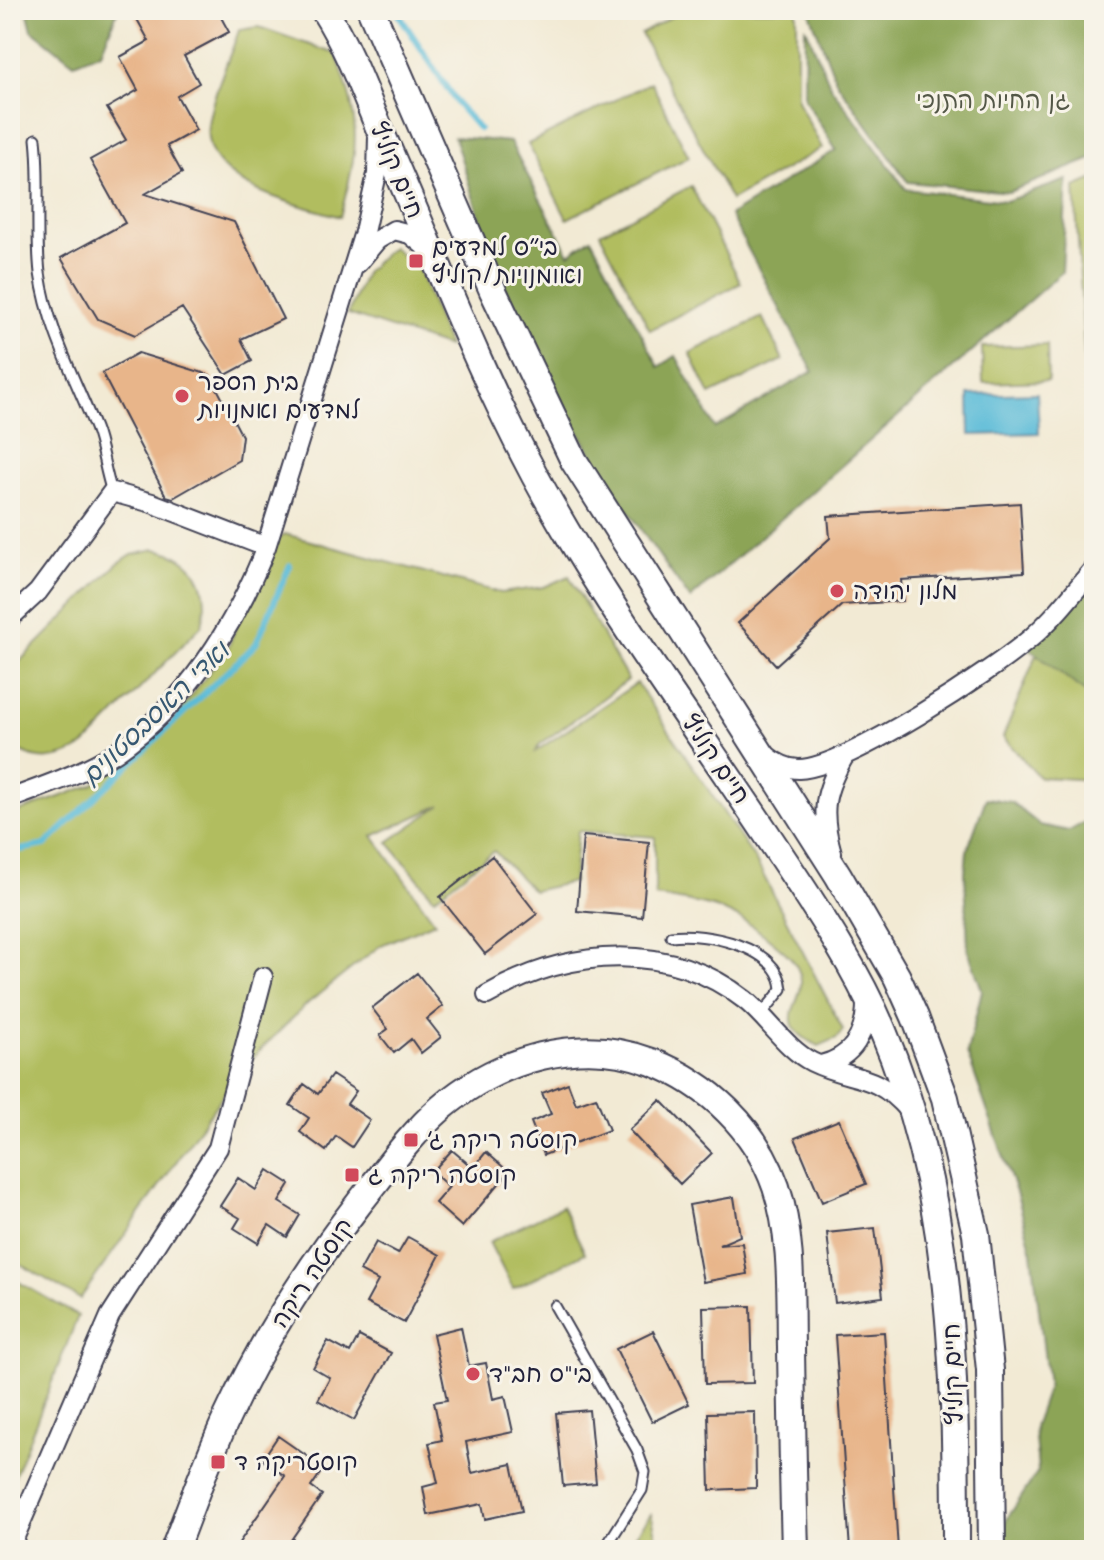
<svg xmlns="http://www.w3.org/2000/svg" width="1104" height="1560" font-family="Mali,'Playpen Sans Hebrew',sans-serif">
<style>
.green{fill:#b1bd5f;stroke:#6a704d;stroke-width:2}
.forest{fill:#8ca456;stroke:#576348;stroke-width:2}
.water{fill:#5abbd8;stroke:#3e6e8a;stroke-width:2}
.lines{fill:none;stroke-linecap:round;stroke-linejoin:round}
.stream{stroke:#5abbd8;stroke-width:6}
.building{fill:#e8b58a}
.lane-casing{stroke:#414052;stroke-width:13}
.street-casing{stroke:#414052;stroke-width:22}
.secondary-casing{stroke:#414052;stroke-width:30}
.lane{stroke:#fff;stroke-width:9}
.street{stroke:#fff;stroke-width:18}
.secondary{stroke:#fff;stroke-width:26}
.poi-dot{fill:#d1495b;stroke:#f7f3e8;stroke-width:3}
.labels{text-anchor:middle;stroke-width:6;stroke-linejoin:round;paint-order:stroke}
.park-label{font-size:24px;fill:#545848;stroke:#f7f3e8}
.street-label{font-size:24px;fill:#22223b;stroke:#f7f3e8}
.poi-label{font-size:24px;fill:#22223b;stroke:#f7f3e8;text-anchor:start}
.water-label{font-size:26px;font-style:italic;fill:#365872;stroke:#f7f3e8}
</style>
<rect width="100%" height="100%" fill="#f7f3e8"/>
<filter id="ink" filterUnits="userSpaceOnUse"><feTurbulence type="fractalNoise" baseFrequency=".0125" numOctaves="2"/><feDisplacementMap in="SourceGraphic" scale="16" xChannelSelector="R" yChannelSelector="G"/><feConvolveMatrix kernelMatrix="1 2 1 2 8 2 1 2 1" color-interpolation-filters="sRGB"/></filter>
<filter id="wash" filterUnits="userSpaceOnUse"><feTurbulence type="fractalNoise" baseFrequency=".006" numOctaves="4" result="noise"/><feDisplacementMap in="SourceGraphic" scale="32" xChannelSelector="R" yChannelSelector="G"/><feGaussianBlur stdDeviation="1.8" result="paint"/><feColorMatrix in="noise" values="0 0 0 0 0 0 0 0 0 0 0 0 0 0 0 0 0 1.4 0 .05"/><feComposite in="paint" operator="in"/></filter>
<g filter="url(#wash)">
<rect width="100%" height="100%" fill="#f2ead4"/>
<path class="green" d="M684 10H797V100L822 148 731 200 641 34Z
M259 27 336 54C362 125 359 145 340 217 297 203 200 187 208 125 212 94 229 60 239 30Z
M651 82 689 157 567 219 528 144Z
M1094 179V404L1086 386 1075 187Z
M691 186 741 283 650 330 600 233Z
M392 247 419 270 448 347 348 314 366 271Z
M762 317 783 360 710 395 690 353Z
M1047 345 1048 381 983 383 982 347Z
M285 534 501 593 544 587 569 576 628 680 539 745 536 751 637 683 756 861 843 1030 837 1038 819 1046C766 1022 808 1003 800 975 796 960 785 952 773 942 730 906 709 905 655 896V837L578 831 573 882 533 891 494 851 434 898 388 842 441 805 373 836 435 922 381 945 308 1003 242 1068 80 1299 10 1258V815L92 785 163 732 228 648 266 547Z
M155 549C196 557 212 586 202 625L85 745C60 761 32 766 10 742L11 670 117 564 132 554Z
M1094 569V780L1039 777 1003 737 1038 651Z
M562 1206 585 1253 513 1289 489 1242Z
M10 1277 78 1316 10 1488Z
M651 1514 660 1550H625Z"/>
<path class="forest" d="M27 10H118L101 52 74 63 32 30Z
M809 10H1094V158L1009 192 908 182 836 81Z
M805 26 831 87 906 189 1006 201 1067 180 1062 272 690 599C617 499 550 395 502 281 483 234 470 184 454 137L510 142 569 254 591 238 659 367 676 356 715 428 813 371 730 215 836 150 804 98Z
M1094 577V699L1027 647Z
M986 798 1011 802 1040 825 1069 831 1094 817V1550H1003L1005 1522 1038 1471 1034 1427 1048 1386 1032 1252 1018 1198 967 1053 982 990 968 950 965 872 967 851Z"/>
<path class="water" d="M1037 393 1039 433 970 435 969 395Z"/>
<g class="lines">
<path class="stream" d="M396 10 458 105 479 129
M10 852 45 845 256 644 290 565"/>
</g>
<g id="blocks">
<path class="building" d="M132 10H217L229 32 184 56 199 83 177 96 196 130 167 146 182 173 145 194 234 222 283 319 241 339 252 361 226 375 182 308 135 335 98 319 61 258 125 223 90 160 126 140 107 108 138 90 120 57 149 41Z
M138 353 210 375 242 436 239 460 173 498 166 496 102 373Z
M1020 503 1024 572 901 580 903 601 842 605 776 665 738 623 830 538 828 516Z
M583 836 649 842 642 917 577 911Z
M492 856 537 914 485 954 440 897Z
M417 973 443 1006 427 1019 441 1037 421 1053 411 1039 394 1053 380 1035 388 1029 372 1008Z
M332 1075 356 1091 347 1104 370 1120 352 1147 336 1136 326 1151 300 1132 309 1118 290 1105 304 1084 318 1094Z
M568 1083 576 1104 596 1097 609 1130 544 1155 531 1122 551 1114 542 1093Z
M661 1100 712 1153 680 1184 629 1130Z
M839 1120 866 1184 822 1202 795 1138Z
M452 1150 473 1168 486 1152 509 1172 462 1227 435 1203 449 1187 432 1172Z
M268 1170 290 1184 279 1202 300 1215 287 1237 269 1225 258 1243 234 1228 240 1218 220 1206 238 1178 256 1190Z
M734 1197 740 1236 719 1245 742 1243 747 1274 703 1282 689 1205Z
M875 1228 883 1297 835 1303 827 1233Z
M408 1237 440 1255 404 1323 366 1303 378 1281 360 1271 376 1242 398 1254Z
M751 1306 753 1383 705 1384 703 1307Z
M461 1327 469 1366 486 1363 493 1399 505 1396 513 1432 466 1442 472 1473 512 1464 522 1511 485 1519 482 1504 428 1515 423 1487 438 1483 429 1443 442 1440 434 1402 447 1400 433 1334Z
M653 1331 689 1404 652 1422 616 1349Z
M884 1332 898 1550H850L835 1335Z
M359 1336 391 1353 354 1420 318 1400 330 1378 313 1368 328 1341 350 1353Z
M589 1410 596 1483 563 1486 556 1413Z
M755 1412 756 1488 710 1490 708 1413Z
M278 1436 324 1468 311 1487 322 1495 284 1550H234L285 1476 262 1460Z"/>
</g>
</g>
<g filter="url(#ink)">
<use href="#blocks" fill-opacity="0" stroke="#414052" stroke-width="2"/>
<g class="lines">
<defs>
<path id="lane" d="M36 139C41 183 35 229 40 273 48 329 74 376 95 428 102 445 105 472 112 492
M671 936C705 932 779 946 782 989L761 1015
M555 1306 637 1450 645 1472 642 1490 604 1550"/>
<path id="street" d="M358 263 377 240 394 230 410 234 428 249
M10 618 38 592 112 492 152 503 266 547
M766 755C776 763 786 769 799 769 846 768 994 670 1032 637 1056 616 1074 592 1094 568
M10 799C46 785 84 773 116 752 186 704 236 624 266 547L364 232 377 174 378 136
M832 853C820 811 824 791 845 755
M487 995C568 948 668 940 745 1000 768 1018 786 1049 812 1062 853 1082 873 1070 908 1110
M821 1065C854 1057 867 1033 866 999
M10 1548 110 1316 218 1148 263 977"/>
<path id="secondary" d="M324 10C350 51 366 98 385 142 434 253 477 368 535 476 602 600 688 716 766 833 808 897 853 960 883 1031 953 1196 956 1373 956 1550
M371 10 493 291 574 461 838 875 897 977 915 1017 945 1098 976 1234 990 1370 992 1550
M174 1550C191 1506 207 1460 227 1417 263 1339 308 1269 360 1202 385 1171 410 1135 441 1108 498 1059 580 1034 652 1062 709 1084 756 1129 776 1187 793 1238 790 1296 791 1348 792 1416 793 1483 795 1550"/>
</defs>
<use href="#lane" class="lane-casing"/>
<use href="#street" class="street-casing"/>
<use href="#secondary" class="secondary-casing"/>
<use href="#lane" class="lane"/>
<use href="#street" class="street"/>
<use href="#secondary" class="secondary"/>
</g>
</g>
<g class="poi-dot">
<rect x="408" y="253" width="16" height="16" rx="4"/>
<circle cx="182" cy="396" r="8"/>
<circle cx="837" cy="591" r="8"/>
<rect x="403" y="1132" width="16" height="16" rx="4"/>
<rect x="344" y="1167" width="16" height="16" rx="4"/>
<circle cx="473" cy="1374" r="8"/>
<rect x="210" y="1454" width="16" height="16" rx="4"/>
</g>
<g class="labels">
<g class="park-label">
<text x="993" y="108">גן החיות התנכי</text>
</g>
<g class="street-label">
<text transform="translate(397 170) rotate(67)" y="8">חיים קוליץ</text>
<text transform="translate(716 759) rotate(56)" y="8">חיים קוליץ</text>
<text transform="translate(312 1273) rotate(-56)" y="8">קוסטה ריקה</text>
<text transform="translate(953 1374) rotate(-92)" y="8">חיים קוליץ</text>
</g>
<g class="poi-label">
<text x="432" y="255">בי״ס למדעים<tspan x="432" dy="28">ואומנויות/קוליץ</tspan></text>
<text x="198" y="390">בית הספר<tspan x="198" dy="28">למדעים ואמנויות</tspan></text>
<text x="853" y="599">מלון יהודה</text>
<text x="427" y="1148">קוסטה ריקה ג׳</text>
<text x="368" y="1183">קוסטה ריקה ג</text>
<text x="489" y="1382">בי"ס חב"ד</text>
<text x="234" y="1470">קוסטריקה ד</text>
</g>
<g class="water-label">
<text transform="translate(155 713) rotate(-44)" y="9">ואדי האסבסטונים</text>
</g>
</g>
<rect width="1104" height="1560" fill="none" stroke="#f7f3e8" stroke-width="40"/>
</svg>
